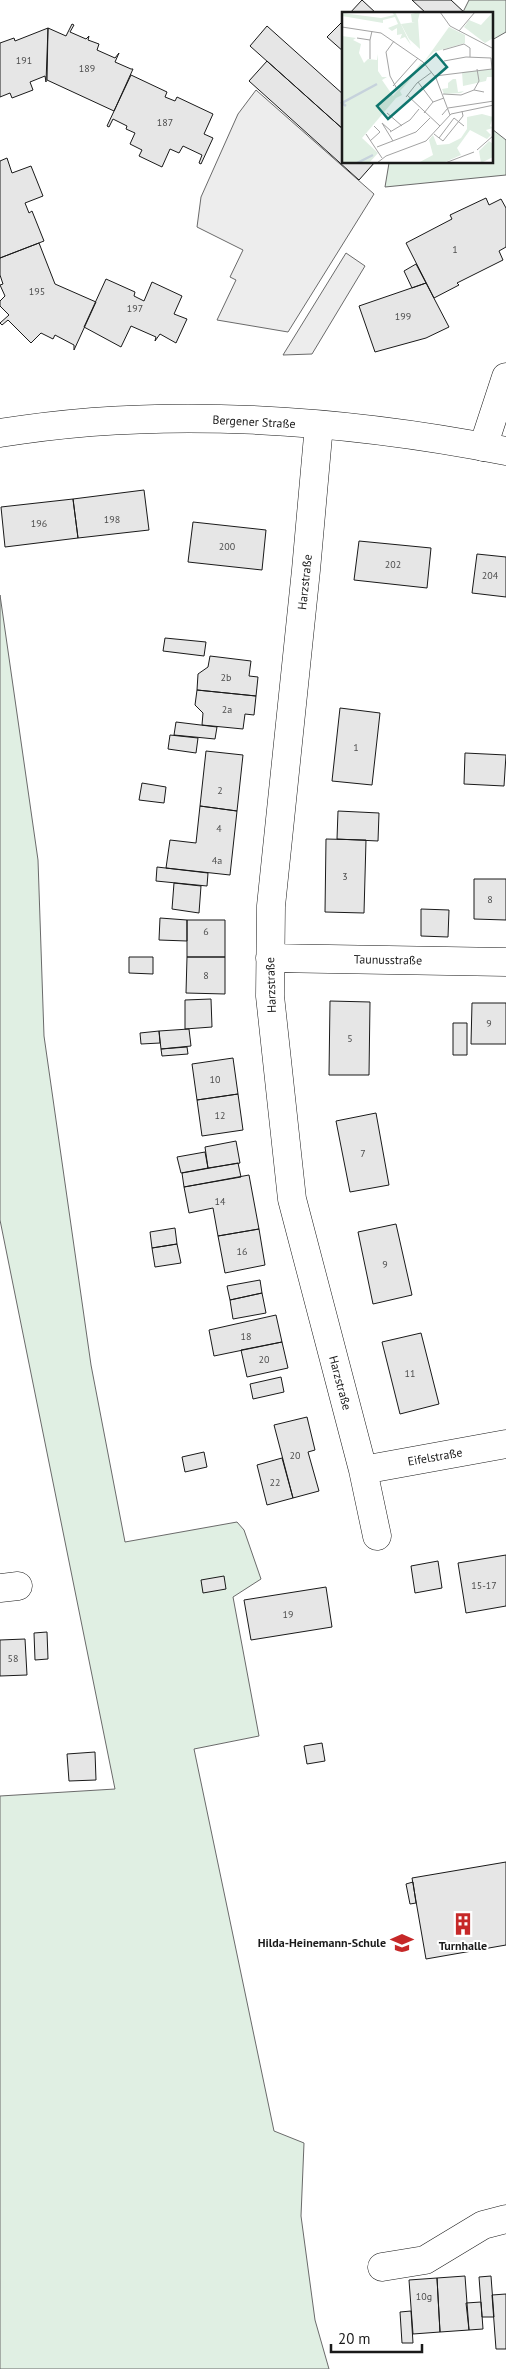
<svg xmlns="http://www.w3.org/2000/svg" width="506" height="2369" font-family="'PT Sans',sans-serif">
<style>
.green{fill:#e0efe3;stroke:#6a6a6a}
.parking{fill:#ededed;stroke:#6a6a6a}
.building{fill:#e6e6e6;stroke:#1a1a1a}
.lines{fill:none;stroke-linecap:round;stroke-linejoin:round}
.minor-casing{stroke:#1a1a1a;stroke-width:29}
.tertiary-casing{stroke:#1a1a1a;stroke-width:29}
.minor{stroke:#fff;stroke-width:28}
.tertiary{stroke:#fff;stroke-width:28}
.labels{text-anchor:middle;stroke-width:4;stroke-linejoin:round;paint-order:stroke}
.number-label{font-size:10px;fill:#4d4d4d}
.street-label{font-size:12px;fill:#1a1a1a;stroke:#fff}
.poi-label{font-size:12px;font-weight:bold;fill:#1a1a1a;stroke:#fff;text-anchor:end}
.inset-river{fill:none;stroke:#c6d2dc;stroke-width:2.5}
.inset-road{fill:none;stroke:#a3a3a3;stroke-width:1}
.view{fill:#0f766e;fill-opacity:0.15;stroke:#0f766e;stroke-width:2.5}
.inset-edge{fill:none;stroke:#1a1a1a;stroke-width:2.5}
</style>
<rect width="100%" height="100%" fill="#fff"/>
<path class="green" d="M469 0H506V32L492 40V14H462Z
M492 129 506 140V175L385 187 389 163 492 162Z
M0 595 38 860 44 1036 91 1365 125 1542 237 1522 244 1530 261 1579 233 1597 259 1736 194 1749 274 2131 304 2143 301 2216 315 2320 329 2369H0V1796L115 1789 0 1220Z"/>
<path class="parking" d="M256 90 374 194 288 332 217 320 236 280 230 277 243 250 197 227 201 197 238 114Z
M346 253 365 266 312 354 283 355Z"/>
<path class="building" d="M362 0 377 14H349Z
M412 0H451L466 14H427Z
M344 20V52L327 37Z
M72 24 74 25 70 32 86 39 89 36 88 40 99 44 97 50 115 58 119 53 115 62 131 69H133L114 111 47 80 48 28 66 36Z
M267 26 344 95V130L250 46Z
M48 28 46 82 45 76 30 82 33 90 12 98 10 93 0 97V43L14 38 15 41Z
M267 61 344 130V162H375L359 180 249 81Z
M131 75 167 92 165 97 175 101 177 97 213 114 204 134 213 138 201 164 199 163 202 155 183 146 179 153 170 149 162 167 139 156 142 150 130 144 135 133 126 129 127 126 113 119 109 127 107 126Z
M7 158 12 173 31 166 43 196 25 203 29 213 32 211 44 241 0 258V161Z
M486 198 489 205 501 199 506 208V247L499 251 503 260 457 283 459 285 434 298 406 243 452 219 450 215Z
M39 243 55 284 96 302 74 350V345L55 335 53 339 41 333 31 343 8 320 2 325 0 323 9 315 0 306V301L5 296 0 285 3 284 0 275V258Z
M416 264 426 283 412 288 404 271Z
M106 279 135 292 134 296 144 301 152 282 182 296 174 314 187 319 176 343 160 334 155 341 156 337 131 326 121 347 84 327Z
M426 283 449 327 426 338 375 352 359 306Z
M144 490 149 530 78 538 73 499Z
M73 499 78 538 5 547 1 507Z
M193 522 266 530 262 570 188 562Z
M359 541 431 548 427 588 354 580Z
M477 554 506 557V597L472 593Z
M165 638 206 642 204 656 163 651Z
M210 656 251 661 249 676 258 677 256 696 197 690 198 674 208 667Z
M197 690 256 696 254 715 245 714 243 729 202 725 203 713 195 705Z
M340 708 380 713 372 785 332 781Z
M176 722 217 727 215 739 174 735Z
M170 735 198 738 196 753 168 749Z
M206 751 243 755 237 811 200 806Z
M465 753 506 755 504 786 464 784Z
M142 783 166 787 164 803 139 800Z
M200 806 237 811 230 875 166 868 170 840 196 843Z
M338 811 379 813 378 841 337 839Z
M326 839 366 840 364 913 325 912Z
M157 867 208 873 207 886 156 881Z
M474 879H506V920L474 919Z
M174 883 201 886 199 913 172 909Z
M421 909 449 910 448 937 421 936Z
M160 918 187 920V941L159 940Z
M187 920H225V957H187Z
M129 957H153V974L129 973Z
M187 957H225V994L186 993Z
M211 999 212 1027 185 1029V1000Z
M330 1001 370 1002 369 1075H329Z
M472 1003H506V1044H471Z
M453 1023H467V1055H453Z
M189 1029 191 1046 161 1049 159 1031Z
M159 1031 160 1043 141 1044 140 1033Z
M187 1047 188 1054 162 1056 161 1049Z
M233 1058 238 1094 197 1100 192 1064Z
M238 1094 243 1130 202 1136 197 1100Z
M376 1113 389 1185 350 1192 336 1121Z
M236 1141 240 1163 208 1168 205 1147Z
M205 1152 208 1168 181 1173 177 1157Z
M238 1163 241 1177 184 1187 182 1173Z
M249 1175 259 1229 218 1236 213 1208 189 1213 184 1187Z
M396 1224 412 1295 373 1304 358 1232Z
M175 1228 177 1244 152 1248 150 1232Z
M259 1229 265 1265 225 1273 218 1236Z
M177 1244 181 1263 155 1267 152 1248Z
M260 1280 262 1293 230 1300 227 1286Z
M262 1293 266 1313 233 1319 230 1300Z
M276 1315 282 1342 214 1356 209 1330Z
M421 1333 439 1404 400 1414 382 1342Z
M282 1342 288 1368 247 1377 241 1350Z
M281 1377 284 1392 253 1399 250 1384Z
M307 1417 315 1450 308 1452 319 1491 293 1498 274 1425Z
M204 1452 207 1467 185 1472 182 1457Z
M282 1458 293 1498 267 1505 257 1465Z
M506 1555V1606L466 1613 458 1563Z
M438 1561 442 1588 415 1593 411 1566Z
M224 1576 226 1589 203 1593 201 1580Z
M326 1587 332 1627 251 1640 244 1600Z
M47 1632 48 1659 35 1660 34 1633Z
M25 1639 27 1675 0 1676V1640Z
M322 1743 325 1761 307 1764 304 1746Z
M95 1752 96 1780 69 1781 67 1754Z
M506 1862V1945L426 1959 412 1878Z
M413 1882 416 1903 410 1904 406 1884Z
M465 2276 469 2330 440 2332 437 2278Z
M491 2276 494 2317H482L479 2277Z
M437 2278 440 2332 413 2334 409 2280Z
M506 2294V2349H496L492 2295Z
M481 2302 483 2329 469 2330 466 2303Z
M411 2311 413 2343H402L400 2312Z"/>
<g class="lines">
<defs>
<path id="minor" d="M319 425 306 570 271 906 270 996 292 1199 363 1470 377 1536
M483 447 506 377
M270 958 506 962
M363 1470 506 1444
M0 1588 18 1586
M382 2267 425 2260 483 2225 506 2219"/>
<path id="tertiary" d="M0 433C163 406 344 419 506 451"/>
</defs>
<use href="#minor" class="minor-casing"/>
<use href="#tertiary" class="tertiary-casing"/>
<use href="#minor" class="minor"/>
<use href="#tertiary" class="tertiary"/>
</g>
<defs>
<symbol id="building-bare" viewBox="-9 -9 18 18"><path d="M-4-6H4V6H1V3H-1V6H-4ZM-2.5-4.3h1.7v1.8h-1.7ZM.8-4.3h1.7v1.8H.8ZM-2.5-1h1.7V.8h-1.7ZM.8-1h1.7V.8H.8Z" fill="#c62828" stroke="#fff" stroke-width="2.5" paint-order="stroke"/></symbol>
<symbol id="school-bare" viewBox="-9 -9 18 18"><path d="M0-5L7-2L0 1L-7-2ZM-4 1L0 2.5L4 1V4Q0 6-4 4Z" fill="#c62828" stroke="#fff" stroke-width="2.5" paint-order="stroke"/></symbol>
</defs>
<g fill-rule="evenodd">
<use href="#building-bare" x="447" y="1908" width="32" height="32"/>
<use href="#school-bare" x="386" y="1927" width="32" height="32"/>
</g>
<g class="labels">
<g class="number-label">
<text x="24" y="64">191</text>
<text x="87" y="72">189</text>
<text x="165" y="126">187</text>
<text x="455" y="253">1</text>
<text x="37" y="295">195</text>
<text x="135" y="312">197</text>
<text x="403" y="320">199</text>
<text x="112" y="523">198</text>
<text x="39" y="527">196</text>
<text x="227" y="550">200</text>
<text x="393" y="568">202</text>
<text x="490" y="579">204</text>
<text x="226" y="681">2b</text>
<text x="227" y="713">2a</text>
<text x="356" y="751">1</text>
<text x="220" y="794">2</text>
<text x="219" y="832">4</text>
<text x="217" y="864">4a</text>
<text x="345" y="880">3</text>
<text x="490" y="903">8</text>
<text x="206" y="935">6</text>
<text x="206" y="979">8</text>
<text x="489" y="1027">9</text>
<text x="350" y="1042">5</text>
<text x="215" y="1083">10</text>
<text x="220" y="1119">12</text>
<text x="363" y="1157">7</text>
<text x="220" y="1205">14</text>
<text x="242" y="1255">16</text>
<text x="385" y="1268">9</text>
<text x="246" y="1340">18</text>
<text x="264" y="1363">20</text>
<text x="410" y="1377">11</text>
<text x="295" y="1459">20</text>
<text x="275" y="1486">22</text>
<text x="484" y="1589">15-17</text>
<text x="288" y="1618">19</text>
<text x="13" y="1662">58</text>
<text x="424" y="2300">10g</text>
</g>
<g class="street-label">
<text transform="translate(254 422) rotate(3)" y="4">Bergener Straße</text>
<text transform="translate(305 582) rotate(-84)" y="4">Harzstraße</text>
<text transform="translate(388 960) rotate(1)" y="4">Taunusstraße</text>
<text transform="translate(271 985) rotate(-92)" y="4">Harzstraße</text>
<text transform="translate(340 1383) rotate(75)" y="4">Harzstraße</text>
<text transform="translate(435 1457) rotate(-10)" y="4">Eifelstraße</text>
</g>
<g class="poi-label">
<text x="386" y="1947">Hilda-Heinemann-Schule</text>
<text x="463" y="1950" text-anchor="middle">Turnhalle</text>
</g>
</g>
<g transform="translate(342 12)">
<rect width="151" height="151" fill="#fff"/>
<path d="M50 0H53L69 33 63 25 58 27 60 22 55 23V16L50 19 46 16 56 12 53 5 41 8V11L0 4V1L39 6 52 3ZM78 0 76 8 78 37 67 27 59 12 73 10H70L69 2ZM151 0V26L143 31 122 15 127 8 139 13ZM107 15 123 23V31L92 40 82 50ZM0 24 14 26 11 28 19 32 17 41 22 51 26 47 35 48 36 42V59L40 65H45L40 68 51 84 79 51 82 52 58 79 60 83 54 86 20 126 36 141 27 151H0ZM151 57V69V65H145L144 69 121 74 120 60ZM111 67H114L116 80 122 79 119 81 102 82 100 77 106 76V71ZM140 102 151 105 148 114 151 116 144 118 149 123 145 127 128 118 115 136 119 143 101 151H76L91 143 87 128 91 123 95 133 107 132 119 126 125 117V105ZM147 129 151 132V145L139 151 137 139Z" fill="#e0efe3"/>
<path class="inset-river" d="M4 94 0 91 35 72M15 151 31 143"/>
<path class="inset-road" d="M98 0 108 14 152 37M0 15 39 21 81 50 94 66 108 103M117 19 133 0M15 26 28 28 30 19M52 29 44 40 48 64 55 77M101 38 122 32 128 36V45M28 47V28M102 49 124 45 149 46 150 57M135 57 137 69 132 78 142 80M93 64 150 57M76 70 91 90M51 74 76 46M101 82 119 83 132 78M65 83 98 114M64 85 75 71 90 60M45 101 60 114M82 101 91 90 102 86M100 103 106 96 152 89M49 119 40 111 51 129M48 120 68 108 77 97M24 122 40 146M92 122 101 129 121 104 120 99M97 126 112 106 122 114M28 129 38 120 32 114M35 135 74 120 88 106M135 138 152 123M35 151 44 144 84 129 109 102 152 93M103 151 132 140"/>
<path class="view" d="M94 42 105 55 46 107 35 94Z"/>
<rect width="151" height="151" class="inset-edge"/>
</g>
<path d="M331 2344v8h91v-8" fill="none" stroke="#1a1a1a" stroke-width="2.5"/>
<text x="338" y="2344" font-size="15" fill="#1a1a1a" stroke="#ffffff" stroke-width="4" paint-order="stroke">20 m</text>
</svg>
